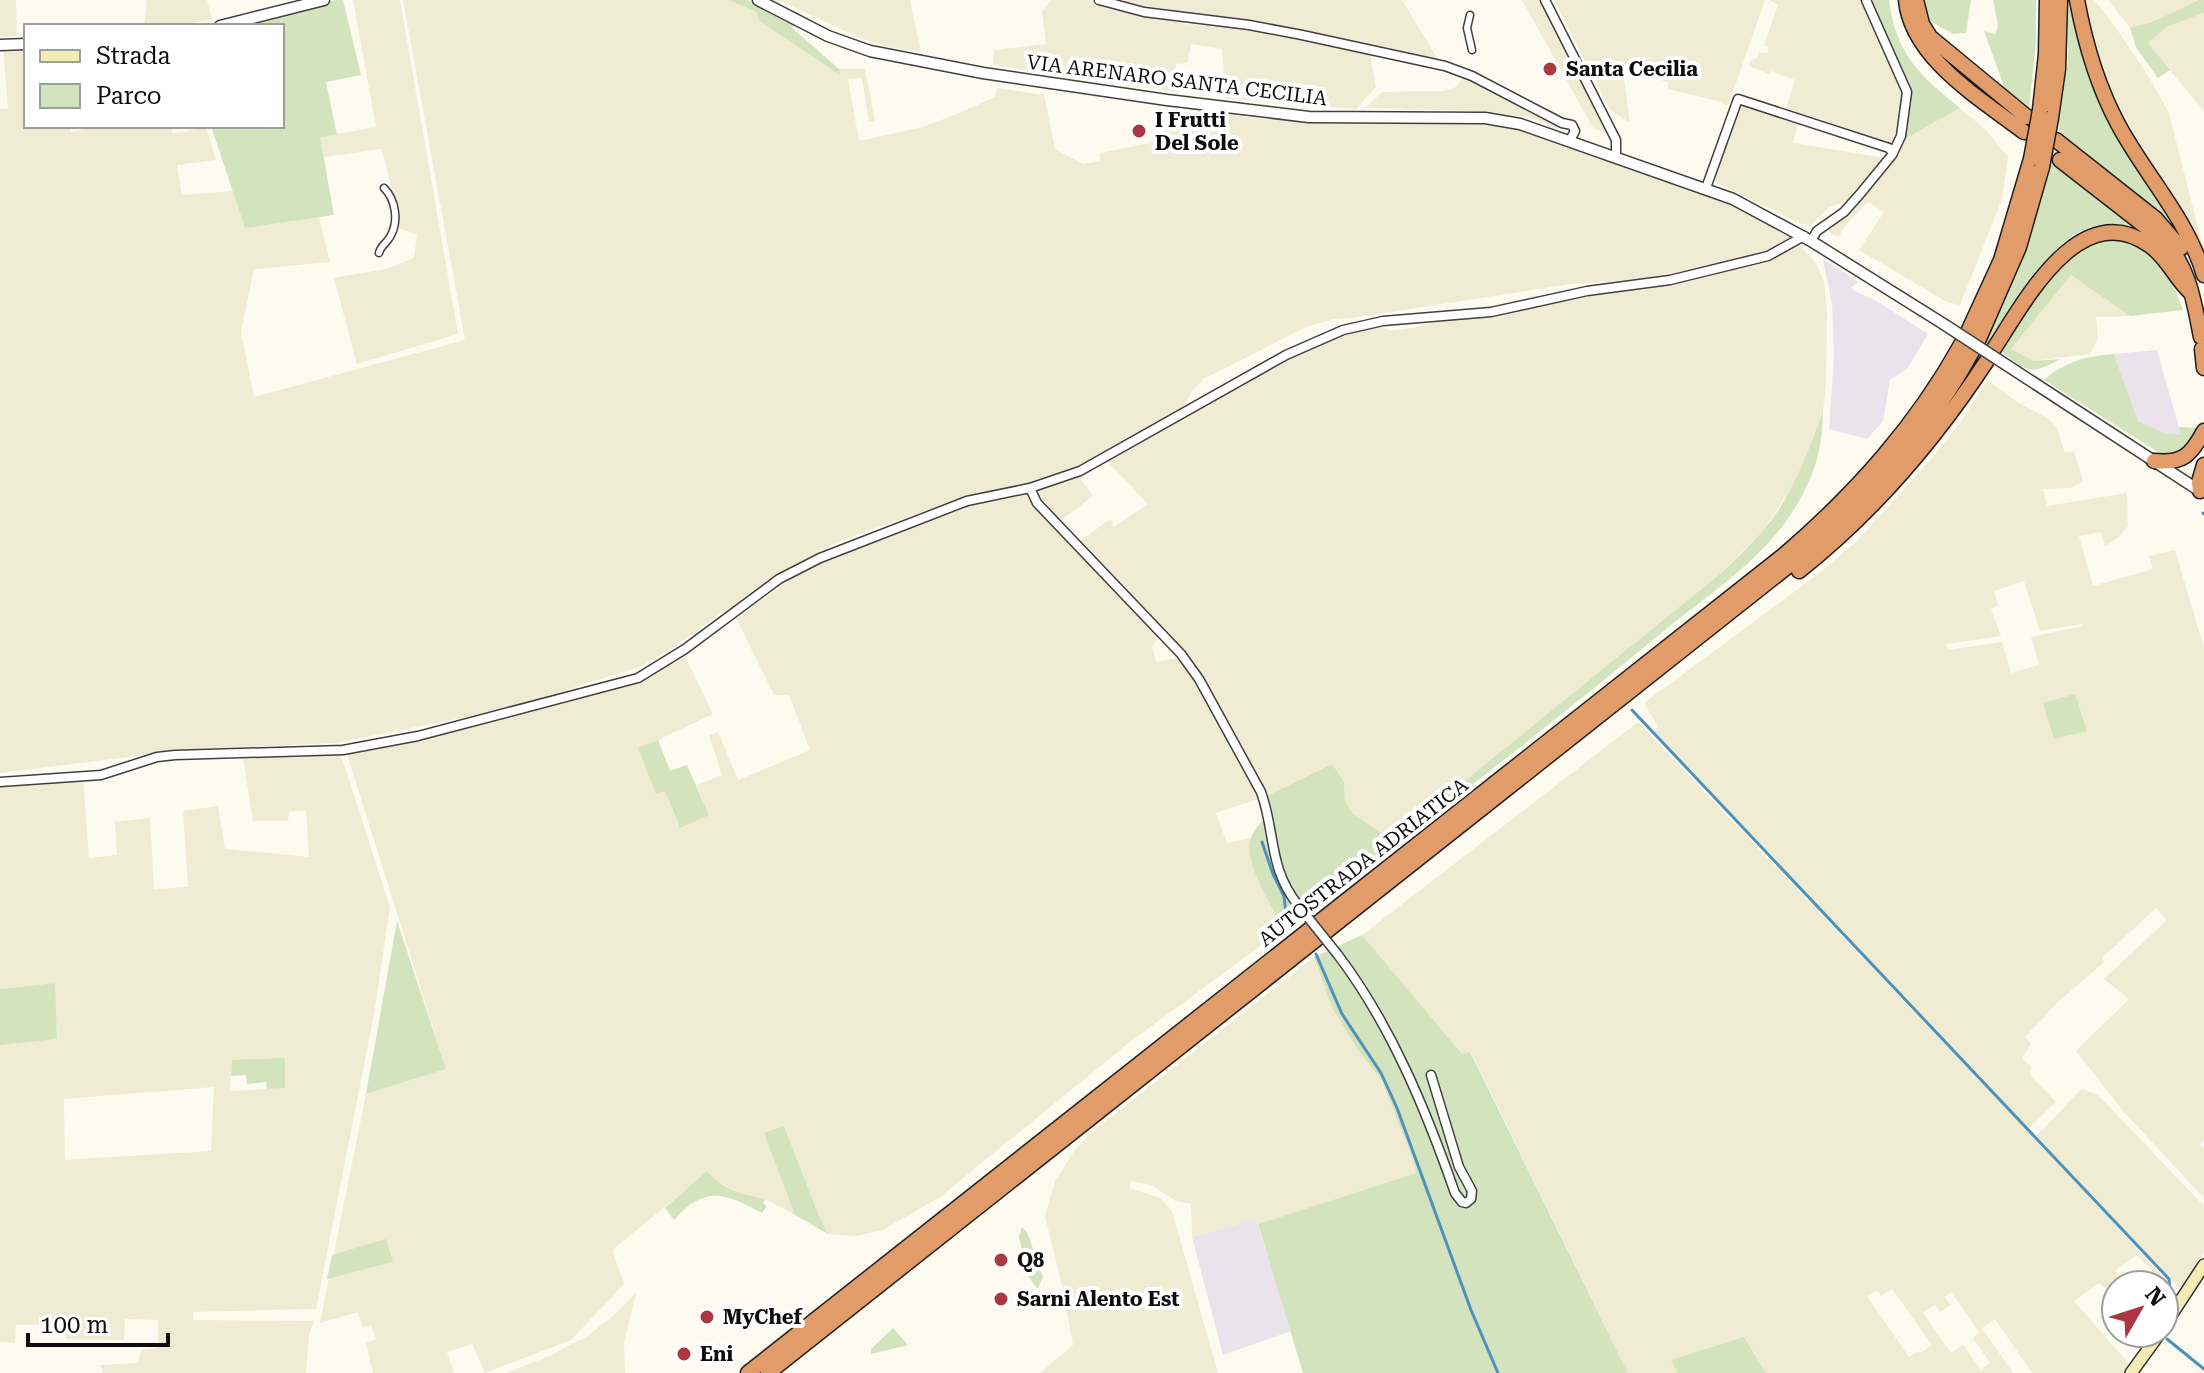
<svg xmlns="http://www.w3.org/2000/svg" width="2204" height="1373" font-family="'Roboto Serif',serif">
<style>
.industrial{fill:#eae3eb}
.farmland{fill:#f0ecd3;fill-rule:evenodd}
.green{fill:#d2e3be}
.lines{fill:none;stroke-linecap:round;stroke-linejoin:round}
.stream{stroke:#4c92bb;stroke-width:3}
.pedestrian-casing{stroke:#404040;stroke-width:9}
.minor-casing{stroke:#404040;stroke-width:11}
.tertiary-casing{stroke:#404040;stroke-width:13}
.secondary-casing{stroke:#2f2f2f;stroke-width:14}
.motorway-casing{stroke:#1e1e1e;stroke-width:17}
.pedestrian{stroke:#fff;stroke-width:6}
.minor{stroke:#fff;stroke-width:8}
.tertiary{stroke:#fff;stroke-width:10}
.secondary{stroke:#f4ebb3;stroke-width:11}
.motorway{stroke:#e19c6a;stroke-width:14}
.minor-bridge-casing{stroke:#404040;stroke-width:11;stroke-linecap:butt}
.tertiary-bridge-casing{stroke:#404040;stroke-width:13;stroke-linecap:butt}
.motorway-bridge-casing{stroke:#1e1e1e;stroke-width:17;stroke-linecap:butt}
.minor-bridge{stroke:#fff;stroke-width:8}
.tertiary-bridge{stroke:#fff;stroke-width:10}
.motorway-bridge{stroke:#e19c6a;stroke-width:14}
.poi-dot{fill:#ab3841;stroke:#fff;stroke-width:3}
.labels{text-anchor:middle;stroke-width:8;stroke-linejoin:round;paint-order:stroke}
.poi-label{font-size:20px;font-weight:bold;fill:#0d0d0d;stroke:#fff;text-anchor:start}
.street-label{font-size:20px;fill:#0d0d0d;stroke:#fff}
</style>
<rect width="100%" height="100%" fill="#fdfaf0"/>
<path class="industrial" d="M1823 259 1859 282 1851 287 1856 292 1875 300 1928 334 1907 369 1890 380 1883 421 1867 439 1829 429 1834 357 1832 304Z
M2157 350 2181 435 2164 433 2138 421 2114 354Z
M1256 1219 1291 1331 1223 1355 1192 1237Z"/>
<path class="farmland" d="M0 0H16L17 36 0 37Z
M147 0H207L212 19 179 26H144Z
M353 0H400L458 334 357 364 334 278 386 269 414 258 417 235 397 227 398 215 382 149 324 157 320 137 376 127Z
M403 0H729L758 12 759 21 839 74V69H865L875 121 869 122 862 78 848 79 859 141 923 127 957 114 995 97 997 88 1044 95 1055 149 1083 164 1100 161V153L1154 142V132L1192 119 1199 109 1247 117 1322 123 1482 124 1522 130 1656 175 1735 205 1796 238 1768 252 1681 272 1624 281 1571 284 1352 318 1334 319 1306 327 1205 378 1192 391 1182 411 1093 459 1050 479 949 502 840 541 775 575 674 647 642 666 507 709 336 743 193 749 0 773V109H8L3 49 26 47V126H70L71 132 101 126H171L173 134 206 127 216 160 177 165 182 195 233 191 245 228 319 217 330 262 254 269 241 332 254 397 465 340Z
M778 0H910L921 52 893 48 863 39Z
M1051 0H1089L1180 19 1178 22 1185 24 1268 31 1370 53 1376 87 1356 109 1226 99 1222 49 1191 44 1187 63 1176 64 1175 92 993 65 994 50 1046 44 1042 11Z
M1125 0H1402L1439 61 1124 3Z
M1522 0H1541L1610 135 1593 128Z
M1554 0H1765L1728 106 1714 100 1668 89V82L1623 70 1630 123 1610 110Z
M1770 0H1864L1902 84 1904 108 1894 148 1820 119 1786 109 1795 80 1771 71 1769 74 1749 66 1751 60 1757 58 1759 52 1767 53 1769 48 1764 45 1778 5Z
M2085 0H2094L2114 25 2149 77 2169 113 2204 251 2129 124 2112 90 2091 32Z
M2108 0H2199L2152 22 2130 28Z
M2204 13V111L2147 43 2166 27Z
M1463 77 1558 123 1557 128 1529 117 1474 111 1365 108 1382 92 1443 91 1456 87Z
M1740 100 1799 120 1793 143 1886 158 1848 201 1829 207 1812 224 1806 226 1713 181Z
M1960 108 1985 129 2008 157 2002 199 1960 305 1947 302 1859 250 1884 212 1868 202 1849 221 1838 237 1821 228 1846 210 1901 141Z
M1797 243 1815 262 1824 281 1827 312 1826 385 1823 412 1806 458 1792 487 1762 532 1720 574 1398 835 1380 832 1353 814 1345 802 1344 782 1265 797 1194 670 1079 542 1110 519 1114 527 1148 504 1106 460 1286 358 1344 333 1378 325 1391 331 1418 327 1442 319 1679 280Z
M2071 275 2130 316 2096 317 2098 338 2090 354 2034 361 2011 349Z
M1987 380 2017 402 2047 418 2057 428 2065 453 2074 451 2083 481 2070 488 2043 489 2047 506 2127 493 2128 526 2120 536 2105 547 2101 532 2079 536 2093 586 2153 569 2149 556 2175 550 2204 648V1140L2200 1145 2204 1148V1198L2124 1112 2076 1051 2129 999 2104 979 2167 920 2156 908 2102 958 2104 962 2056 1004 2025 1037 2031 1044 2022 1058 2031 1066 2030 1075 2056 1102 2028 1129 1654 731 1658 727 1644 703 1821 572 1857 541 1933 457 1960 423ZM2024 581 2040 631 2081 624 2083 626 2031 637 2039 665 2011 673 2002 642 1948 650 1946 644 2001 636 1991 609 1998 606 1994 591Z
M1078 475 1093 496 1063 519 1066 538 1159 634 1152 647 1156 662 1181 657 1218 718 1261 798 1216 813 1227 843 1251 838 1250 852 1283 929 1126 1045 940 1197 883 1230 856 1236 828 1234 819 1216 784 1126 765 1133 795 1215 765 1199 743 1195 713 1179 708 1172 612 1250 624 1284 571 1340 485 1373 472 1344 447 1352 454 1373H373L366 1343 376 1339 371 1325 363 1328 358 1312 320 1323 366 1094 446 1069 346 751 435 736 618 687 683 652 713 714 639 749 656 793 665 790 679 827 708 815 697 785 722 775 709 735 718 732 738 780 810 750 789 695H774L736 618 806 569 907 527 973 502 1018 495Z
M1638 722 2034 1138 2082 1089 2098 1095 2204 1206V1252L2181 1289 2067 1172 2171 1286 2164 1297 2165 1284 2137 1255 2115 1271 2127 1285H2116V1297L2099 1283 2074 1301 2131 1366 2125 1373H2032L1995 1319 1982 1328 2013 1373H1766L1744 1337 1678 1373H1628L1471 1052 1462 1054 1362 935ZM1892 1289 1932 1345 1921 1353 1919 1351 1909 1357 1867 1296 1877 1290 1881 1296ZM1951 1292 1979 1332 1973 1338 1990 1363 1981 1370 1963 1345 1951 1353 1923 1313 1935 1305 1940 1312 1951 1305 1945 1297Z
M340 752 390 907 374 1014 316 1309 193 1312V1320L314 1321 309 1335 306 1373H103L100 1365 138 1363 141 1350 158 1348V1320L125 1319 124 1340 65 1339 63 1324 16 1325 15 1343 0 1342V1045L57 1038 54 983 0 989V786L83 778 89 858 117 855 115 822 150 818 154 889 188 887 183 811 218 806 225 849 309 857 306 810 289 812 288 821H253L243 758ZM232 1060 284 1088 230 1091ZM214 1087 211 1151 65 1160 64 1099Z
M1314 957 1332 1008 1358 1050 1382 1081 1412 1157 1416 1173 1258 1224 1256 1219 1192 1237 1191 1204 1176 1201 1151 1185 1130 1181V1188L1160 1198 1172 1211 1218 1373H1040L1073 1345 1062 1286 1045 1216 1055 1181 1074 1151 1091 1133Z
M636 1293 624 1343 625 1373H506L547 1357 586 1337 613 1316Z"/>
<path class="green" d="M335 0H343L361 75 326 82 337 135 320 137 334 215 245 228 211 126H282V26H228Z
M729 0H747L796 26 791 27 839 69 840 75 759 21 757 12Z
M1867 0H1889C1895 53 1920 76 1960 108L1901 141 1909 105Z
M1923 0H1971L1966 33 1953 34 1928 20Z
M1993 0H2036V42L2029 108 2006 92 1984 31 1995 34 1998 26Z
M2068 0H2074L2085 51 2182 235 2167 218 2058 130 2068 60Z
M2199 0H2204V13L2166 27 2148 43 2170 70 2158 78 2136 47 2130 28 2152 22Z
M2052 159 2134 223 2129 227C2118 225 2108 223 2098 225 2048 236 2015 306 1990 345L1985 341 2030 238Z
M2113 240C2152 244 2171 275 2183 310L2130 316 2071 275 2011 349 2034 361 2061 359C2026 377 2030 371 1998 350 2027 309 2058 244 2113 240Z
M2114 354 2138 421 2164 433 2180 435 2179 427 2197 428C2189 446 2178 458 2158 452L2044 380C2064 362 2087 356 2114 354Z
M1823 412C1822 456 1812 483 1787 520 1756 564 1707 596 1665 630 1578 702 1490 771 1402 840L1385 849 1283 929C1273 907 1242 861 1251 838 1259 818 1270 825 1265 797L1332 764 1344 782 1345 802 1353 814 1380 832 1398 835 1720 574C1734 561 1748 548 1760 534 1791 500 1807 454 1823 412Z
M2075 694 2087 731 2054 739 2043 703Z
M658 740 670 771 687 765 709 815 680 828 665 791 656 794 638 748Z
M397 921 446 1069 366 1094Z
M1362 935 1462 1054 1470 1052 1628 1373H1303L1258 1224 1416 1173 1412 1157 1382 1081 1358 1050 1332 1008 1314 957Z
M55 983 57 1039 0 1045V989Z
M285 1058V1088L267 1089 266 1082 247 1084 246 1075 231 1076 232 1060Z
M784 1126 819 1216 828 1234 795 1215 764 1133Z
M707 1171C721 1189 744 1195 765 1199L763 1203 767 1206 762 1213C724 1193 706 1185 674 1220L665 1208Z
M1022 1227 1027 1232 1043 1277 1038 1289 1027 1275 1026 1270 1035 1262 1032 1250 1022 1251 1019 1237Z
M386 1239 393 1262 327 1279 332 1255Z
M893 1328 908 1345 871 1354V1349Z
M1744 1337 1766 1373H1678L1671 1360Z"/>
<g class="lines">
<path class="stream" d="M2203 513 2204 514
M1632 710 2169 1279 2170 1292 2164 1301
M1262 842 1273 874 1284 896 1286 913 1292 927
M1316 954 1342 1014 1381 1073 1397 1108 1471 1310 1498 1373
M2167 1339 2204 1369"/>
<defs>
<path id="pedestrian" d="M1470 15 1467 28 1472 50
M379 253C381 245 386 244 390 237 399 222 396 200 384 188"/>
<path id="minor" d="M1099 0 1144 12 1249 25 1302 35 1445 66 1472 76 1562 123 1572 125 1575 131 1570 140
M1545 0 1616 140V156
M1706 188 1738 99 1889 148 1893 153
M1811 241 1817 231 1844 212 1860 194 1892 155 1901 136 1907 92 1866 0
M1030 488 1037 503 1181 654 1199 679 1261 792C1276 834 1268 867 1298 905
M0 782 101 775 157 757 175 755 343 750 418 736 638 678 685 649 779 579 820 558 967 501 1030 488 1080 471 1286 355 1343 330 1383 321 1491 312 1587 291 1670 280 1768 256 1804 236
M1338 955C1391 1025 1426 1110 1455 1193L1462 1202 1466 1203 1471 1199 1472 1191 1459 1167 1431 1075"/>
<path id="tertiary" d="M758 0 828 36 870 51 983 73 1167 100 1309 117 1485 118 1520 124 1733 199 1811 241 1942 323
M220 26 324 0
M0 45 26 44
M2008 366 2200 491"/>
<path id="secondary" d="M2164 1326 2204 1265
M2131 1373 2160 1333"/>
<path id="motorway" d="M1906 0C1911 58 1981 99 2024 132
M1916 0 1922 24 1930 37 2027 117
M2077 0C2085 43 2097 85 2118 124 2145 175 2187 218 2204 275
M2040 110 2046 54 2047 0
M2051 118 2058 69 2060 0
M2056 140 2156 219 2181 248
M2060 160 2164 241C2189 266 2194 302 2201 337
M1967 334 2001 260 2031 159
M1978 341 2019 247 2042 167
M2202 349 2204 368
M1993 350C2024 303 2079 196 2149 245 2167 257 2175 278 2190 292
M2154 461C2183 464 2191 455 2204 431
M2200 491 2199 482 2204 465
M1799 571C1875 511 1935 440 1988 359
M748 1373 1784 555C1856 493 1916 426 1962 343
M768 1373 1816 544C1878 487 1933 424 1973 350"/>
</defs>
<use href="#pedestrian" class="pedestrian-casing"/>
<use href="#minor" class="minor-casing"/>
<use href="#tertiary" class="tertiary-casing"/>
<use href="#secondary" class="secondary-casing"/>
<use href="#motorway" class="motorway-casing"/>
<use href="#pedestrian" class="pedestrian"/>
<use href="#minor" class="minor"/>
<use href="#tertiary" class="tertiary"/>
<use href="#secondary" class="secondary"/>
<use href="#motorway" class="motorway"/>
<defs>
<path id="minor-bridge" d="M1298 905 1338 955"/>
<path id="tertiary-bridge" d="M1942 323 2008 366"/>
<path id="motorway-bridge" d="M2031 159 2040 110
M2042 167 2051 118"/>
</defs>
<use href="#minor-bridge" class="minor-bridge-casing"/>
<use href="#tertiary-bridge" class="tertiary-bridge-casing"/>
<use href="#motorway-bridge" class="motorway-bridge-casing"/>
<use href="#minor-bridge" class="minor-bridge"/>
<use href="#tertiary-bridge" class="tertiary-bridge"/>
<use href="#motorway-bridge" class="motorway-bridge"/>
</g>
<g class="poi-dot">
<circle cx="1550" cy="69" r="8"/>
<circle cx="1139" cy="131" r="8"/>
<circle cx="1001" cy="1260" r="8"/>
<circle cx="1001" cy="1299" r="8"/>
<circle cx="707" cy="1317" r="8"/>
<circle cx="684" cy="1354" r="8"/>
</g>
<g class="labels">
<g class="poi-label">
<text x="1566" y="76">Santa Cecilia</text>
<text x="1155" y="127">I Frutti<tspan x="1155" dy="23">Del Sole</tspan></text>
<text x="1017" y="1267">Q8</text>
<text x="1017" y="1306">Sarni Alento Est</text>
<text x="723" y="1324">MyChef</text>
<text x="700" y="1361">Eni</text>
</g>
<g class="street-label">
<text transform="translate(1177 80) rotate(7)" y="7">VIA ARENARO SANTA CECILIA</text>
<text transform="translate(1363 862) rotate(-38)" y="7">AUTOSTRADA ADRIATICA</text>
</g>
</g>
<rect x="24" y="24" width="260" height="104" fill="#ffffff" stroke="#9e9e9e" stroke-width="2"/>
<rect x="40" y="50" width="40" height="12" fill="#f4ebb3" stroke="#9e9e9e" stroke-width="2"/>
<text x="96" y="64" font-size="24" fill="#0d0d0d">Strada</text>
<rect x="40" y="84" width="40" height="24" fill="#d2e3be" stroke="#9e9e9e" stroke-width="2"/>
<text x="96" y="104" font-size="24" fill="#0d0d0d">Parco</text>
<g transform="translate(2140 1309) rotate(51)"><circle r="38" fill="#ffffff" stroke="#9e9e9e" stroke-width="2"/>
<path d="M0-6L14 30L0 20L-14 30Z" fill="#ab3841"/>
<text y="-12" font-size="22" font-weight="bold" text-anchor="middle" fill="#0d0d0d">N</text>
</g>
<path d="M28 1333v12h140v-12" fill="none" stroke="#0d0d0d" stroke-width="4"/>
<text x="40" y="1333" font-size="24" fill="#0d0d0d" stroke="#ffffff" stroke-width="6" paint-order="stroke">100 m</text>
</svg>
